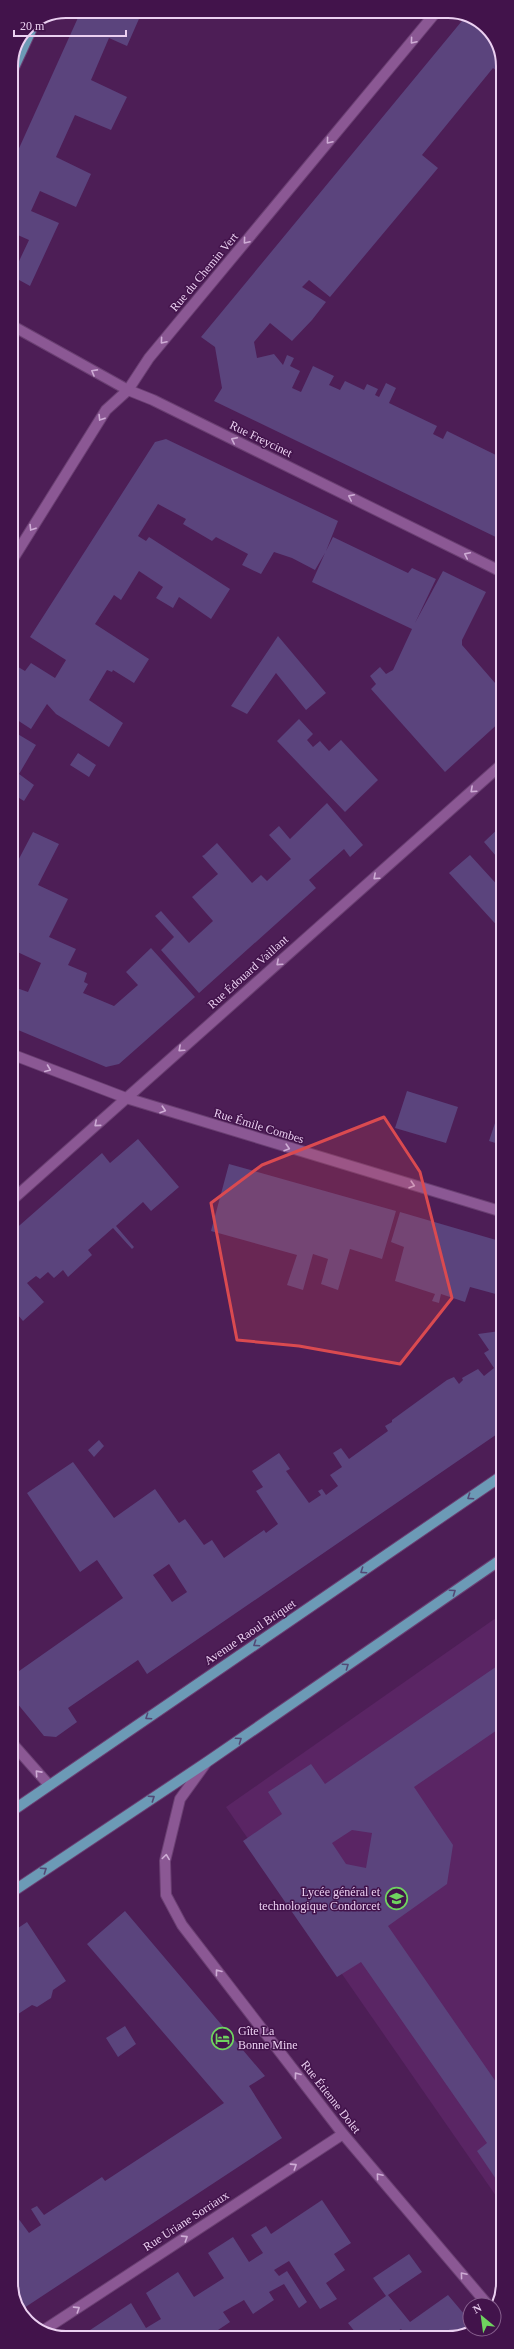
<svg xmlns="http://www.w3.org/2000/svg" width="514" height="2349" font-family="'Times New Roman',serif">
<style>
.built{fill:#5a2564}
.building{fill:#5b447d;fill-rule:evenodd}
.lines{fill:none;stroke-linecap:round;stroke-linejoin:round}
.minor-casing{stroke:#6a3f72;stroke-width:12}
.major-casing{stroke:#6a3f72;stroke-width:12}
.minor{stroke:#8b5894;stroke-width:10}
.major{stroke:#6c9ab6;stroke-width:10}
.oneway{stroke:#ceacd5}
.oneway2{stroke:#534976}
.marked{fill:#da4a50;fill-opacity:0.2;stroke:#da4a50;stroke-width:3;stroke-linejoin:round}
.labels{text-anchor:middle;stroke-width:3;stroke-linejoin:round;paint-order:stroke}
.street-label{font-size:12px;fill:#ebd0f1;stroke:#42134b}
.poi-label{font-size:12px;fill:#ebd0f1;stroke:#42134b;text-anchor:end}
.rim{fill:none;stroke:#ebd0f1;stroke-width:2}
</style>
<rect width="100%" height="100%" fill="#4d1e56"/>
<path class="built" d="M503 1613V2206L226 1807Z"/>
<path class="building" d="M81 11 142 12 127 46 109 38 91 80 127 97 111 130 75 115 56 157 91 174 76 207 40 191 31 211 59 223 30 286 12 276 29 240 11 232V166Z
M466 16 485 25 502 55V75L493 68 422 155 438 168 330 297 309 280 302 287 326 302 312 320 292 341 270 323 254 342 257 358 274 354 283 365 287 355 294 358 290 366 300 371 292 388 301 392 313 366 334 376 329 385 340 390 345 381 364 390 367 384 378 389 375 395 379 397 386 383 396 388 389 403 437 426 433 434 443 439 447 431 502 458V540L214 401 222 388 215 347 201 337Z
M166 439 338 521 326 551 333 537 408 573 412 568 436 579 415 623 443 571 486 592 462 640V645L502 691V720L445 772 371 689 376 684 370 676 380 667 386 674 393 670 412 629 312 582 325 553 315 570 292 558 274 552 261 574 242 565 248 554 216 537 212 541 183 524 186 519 158 504 138 536 146 541 149 537 230 589 211 619 179 597 173 608 156 598 163 587 139 571 121 600 114 595 95 624 149 659 134 683 113 670 112 672 107 670 89 700 123 723 109 747 56 714 47 704 31 729 11 716V666L13 664 25 671 31 663 55 678 66 660 30 637 155 442Z
M278 636 326 693 306 710 276 673 247 714 231 706Z
M299 719 313 734 307 740 313 747 320 741 329 751 341 740 378 780 345 812 277 741Z
M11 730 36 745 19 774 34 785 24 801 11 793Z
M78 753 96 765 89 777 70 765Z
M327 803 363 845 350 857 344 849 309 880 316 888 199 993 161 950 174 937 155 916 161 911 189 943 213 921 192 897 218 874 202 856 204 855 217 843 252 883 261 875 267 881 291 859 269 835 279 826 290 839Z
M502 825V863L484 842Z
M33 832 59 844 38 885 68 899 49 937 76 949 68 965 87 973 84 982 88 984 83 993 114 1006 138 985 126 972 151 948 195 997 119 1064 106 1067 11 1027V986L28 992 41 963 11 949V874Z
M470 855 502 890V931L449 873Z
M407 1091 458 1107 446 1143 395 1128Z
M502 1102V1145L489 1141Z
M138 1139 179 1187 151 1211 143 1202 116 1226 134 1247 132 1249 113 1228 88 1250 92 1255 68 1277 63 1270 54 1278 48 1272 40 1279 36 1276 27 1283 44 1302 23 1321 12 1308V1232L102 1153 110 1163Z
M229 1164 396 1211 382 1259 350 1249 338 1290 321 1284 328 1259 313 1254 303 1290 287 1285 297 1255 211 1231Z
M400 1212 503 1242V1296L470 1287 465 1302 441 1294 439 1303 432 1301 435 1294 395 1281 404 1247 391 1242Z
M503 1324V1430L147 1674 138 1660 68 1708 77 1722 56 1737 44 1736 12 1697V1676L123 1598 97 1560 80 1572 27 1493 73 1462 114 1518 155 1489 179 1523 185 1519 204 1545 212 1540 224 1558 264 1530 266 1533 278 1524 256 1491 263 1487 252 1471 279 1453 290 1469 286 1471 309 1503 321 1495 318 1491 322 1489 326 1495 338 1486 330 1475 342 1467 333 1453 341 1448 349 1459 388 1431 385 1426 392 1422V1420L447 1380 454 1377 459 1384 463 1380 462 1378 478 1369 484 1376 494 1368 484 1353 489 1350 478 1334 500 1331ZM169 1564 187 1592 172 1602 153 1575Z
M99 1440 104 1446 94 1457 88 1450Z
M503 1662V1726L414 1787 453 1845 447 1884 388 1926 503 2092V2181L498 2182 477 2151 487 2143 361 1962 337 1977 243 1841 282 1814 268 1792 311 1764 325 1784ZM352 1830 372 1833 366 1868 346 1864 332 1843Z
M125 1911 265 2076 249 2086 282 2138 21 2310 12 2294V2221L18 2218 29 2233 41 2225 31 2209 37 2206 44 2215 102 2177 105 2181 224 2103 87 1944Z
M27 1922 66 1981 53 1990 51 1998 37 2007 32 2005 12 2018V1932Z
M125 2026 136 2044 118 2057 106 2038Z
M322 2200 351 2243 334 2254 345 2270 326 2283 337 2299 320 2309 289 2261 274 2270 279 2276 287 2271 307 2302 299 2308 284 2284 269 2292 274 2300 253 2314 244 2300 223 2312 230 2322 209 2336V2338H78L131 2303 146 2328 161 2319 146 2293 178 2272 194 2297 224 2278 208 2253 233 2237 249 2262 263 2253 251 2235 266 2226 271 2234Z
M409 2254 422 2272 388 2295 410 2322 448 2295 470 2321V2329H473L459 2337H408L401 2329 389 2337H359L348 2323 386 2296 373 2278Z"/>
<g class="lines">
<defs>
<path id="minor" d="M11 325 128 390 153 400 502 572
M11 562 106 410 128 390 149 358 437 11
M11 1054 126 1098 503 1212
M12 1200 502 764
M12 1743 49 1785
M206 1763 180 1799 165 1861 166 1895 182 1925 343 2134 488 2305
M44 2330 343 2134"/>
<path id="major" d="M11 74 34 24
M12 1811 503 1475
M12 1892 207 1762 503 1558"/>
</defs>
<use href="#minor" class="minor-casing"/>
<use href="#major" class="major-casing"/>
<use href="#minor" class="minor"/>
<use href="#major" class="major"/>
</g>
<defs><path id="oneway-chevron" d="M-2-3.5L2.5 0L-2 3.5" fill="none" stroke-width="1.6" stroke-linecap="round" stroke-linejoin="round"/></defs>
<g class="oneway">
<use href="#oneway-chevron" transform="translate(413 41) rotate(130)"/>
<use href="#oneway-chevron" transform="translate(329 141) rotate(130)"/>
<use href="#oneway-chevron" transform="translate(246 241) rotate(130)"/>
<use href="#oneway-chevron" transform="translate(163 341) rotate(130)"/>
<use href="#oneway-chevron" transform="translate(94 372) rotate(-151)"/>
<use href="#oneway-chevron" transform="translate(101 418) rotate(122)"/>
<use href="#oneway-chevron" transform="translate(234 440) rotate(-154)"/>
<use href="#oneway-chevron" transform="translate(351 497) rotate(-154)"/>
<use href="#oneway-chevron" transform="translate(32 528) rotate(122)"/>
<use href="#oneway-chevron" transform="translate(467 555) rotate(-154)"/>
<use href="#oneway-chevron" transform="translate(473 790) rotate(138)"/>
<use href="#oneway-chevron" transform="translate(376 877) rotate(138)"/>
<use href="#oneway-chevron" transform="translate(279 963) rotate(138)"/>
<use href="#oneway-chevron" transform="translate(181 1049) rotate(138)"/>
<use href="#oneway-chevron" transform="translate(48 1069) rotate(22)"/>
<use href="#oneway-chevron" transform="translate(163 1110) rotate(18)"/>
<use href="#oneway-chevron" transform="translate(97 1124) rotate(139)"/>
<use href="#oneway-chevron" transform="translate(287 1148) rotate(17)"/>
<use href="#oneway-chevron" transform="translate(412 1185) rotate(17)"/>
<use href="#oneway-chevron" transform="translate(38 1773) rotate(-132)"/>
<use href="#oneway-chevron" transform="translate(166 1857) rotate(-82)"/>
<use href="#oneway-chevron" transform="translate(218 1972) rotate(-128)"/>
<use href="#oneway-chevron" transform="translate(297 2075) rotate(-127)"/>
<use href="#oneway-chevron" transform="translate(294 2166) rotate(-33)"/>
<use href="#oneway-chevron" transform="translate(379 2176) rotate(-130)"/>
<use href="#oneway-chevron" transform="translate(185 2238) rotate(-33)"/>
<use href="#oneway-chevron" transform="translate(463 2275) rotate(-130)"/>
<use href="#oneway-chevron" transform="translate(77 2309) rotate(-33)"/>
</g>
<g class="oneway2">
<use href="#oneway-chevron" transform="translate(470 1497) rotate(146)"/>
<use href="#oneway-chevron" transform="translate(363 1571) rotate(146)"/>
<use href="#oneway-chevron" transform="translate(453 1592) rotate(-35)"/>
<use href="#oneway-chevron" transform="translate(256 1644) rotate(146)"/>
<use href="#oneway-chevron" transform="translate(346 1666) rotate(-35)"/>
<use href="#oneway-chevron" transform="translate(148 1717) rotate(146)"/>
<use href="#oneway-chevron" transform="translate(239 1740) rotate(-35)"/>
<use href="#oneway-chevron" transform="translate(152 1798) rotate(-34)"/>
<use href="#oneway-chevron" transform="translate(44 1870) rotate(-34)"/>
</g>
<path class="marked" d="M384 1117 420 1172 452 1298 400 1364 299 1346 237 1340 211 1203 262 1165Z"/>
<defs>
<symbol id="school-ring" viewBox="-11 -11 22 22"><circle r="9.5" fill="#42134b" stroke="#6fd35f" stroke-width="1.5"/><path d="M0-5L7-2L0 1L-7-2ZM-4 1L0 2.5L4 1V4Q0 6-4 4Z" fill="#6fd35f"/></symbol>
<symbol id="hotel-ring" viewBox="-11 -11 22 22"><circle r="9.5" fill="#42134b" stroke="#6fd35f" stroke-width="1.5"/><path d="M-6-4.5h1.5V1H6V5H4.5V3h-9V5H-6ZM-4 0a1.8 1.8 0 1 1 3.6 0ZM.5 0V-2.5h3Q6-2.5 6 0Z" fill="#6fd35f"/></symbol>
</defs>
<g fill-rule="evenodd">
<use href="#school-ring" x="384" y="1886" width="25" height="25"/>
<use href="#hotel-ring" x="210" y="2026" width="25" height="25"/>
</g>
<g class="labels">
<g class="street-label">
<text transform="translate(204 272) rotate(-50)" y="4">Rue du Chemin Vert</text>
<text transform="translate(261 439) rotate(26)" y="4">Rue Freycinet</text>
<text transform="translate(248 972) rotate(-42)" y="4">Rue Édouard Vaillant</text>
<text transform="translate(259 1126) rotate(17)" y="4">Rue Émile Combes</text>
<text transform="translate(250 1632) rotate(-34)" y="4">Avenue Raoul Briquet</text>
<text transform="translate(331 2097) rotate(52)" y="4">Rue Étienne Dolet</text>
<text transform="translate(186 2221) rotate(-33)" y="4">Rue Uriane Sorriaux</text>
</g>
<g class="poi-label">
<text x="380" y="1896">Lycée général et<tspan x="380" dy="14">technologique Condorcet</tspan></text>
<text x="238" y="2035" text-anchor="start">Gîte La<tspan x="238" dy="14">Bonne Mine</tspan></text>
</g>
</g>
<path d="M0 0H514V2349H0ZM66 18H448A48 48 0 0 1 496 66V2283A48 48 0 0 1 448 2331H66A48 48 0 0 1 18 2283V66A48 48 0 0 1 66 18Z" fill="#42134b" fill-rule="evenodd"/>
<path class="rim" d="M66 18H448A48 48 0 0 1 496 66V2283A48 48 0 0 1 448 2331H66A48 48 0 0 1 18 2283V66A48 48 0 0 1 66 18Z"/>
<g transform="translate(482 2317) rotate(331)"><circle r="19" fill="#42134b" stroke="#865f8d"/>
<path d="M0-3L7 15L0 10L-7 15Z" fill="#6fd35f"/>
<text y="-6" font-size="11" font-weight="bold" text-anchor="middle" fill="#ebd0f1">N</text>
</g>
<path d="M14 30v6h112v-6" fill="none" stroke="#ebd0f1" stroke-width="2"/>
<text x="20" y="30" font-size="12" fill="#ebd0f1" stroke="#42134b" stroke-width="3" paint-order="stroke">20 m</text>
</svg>
